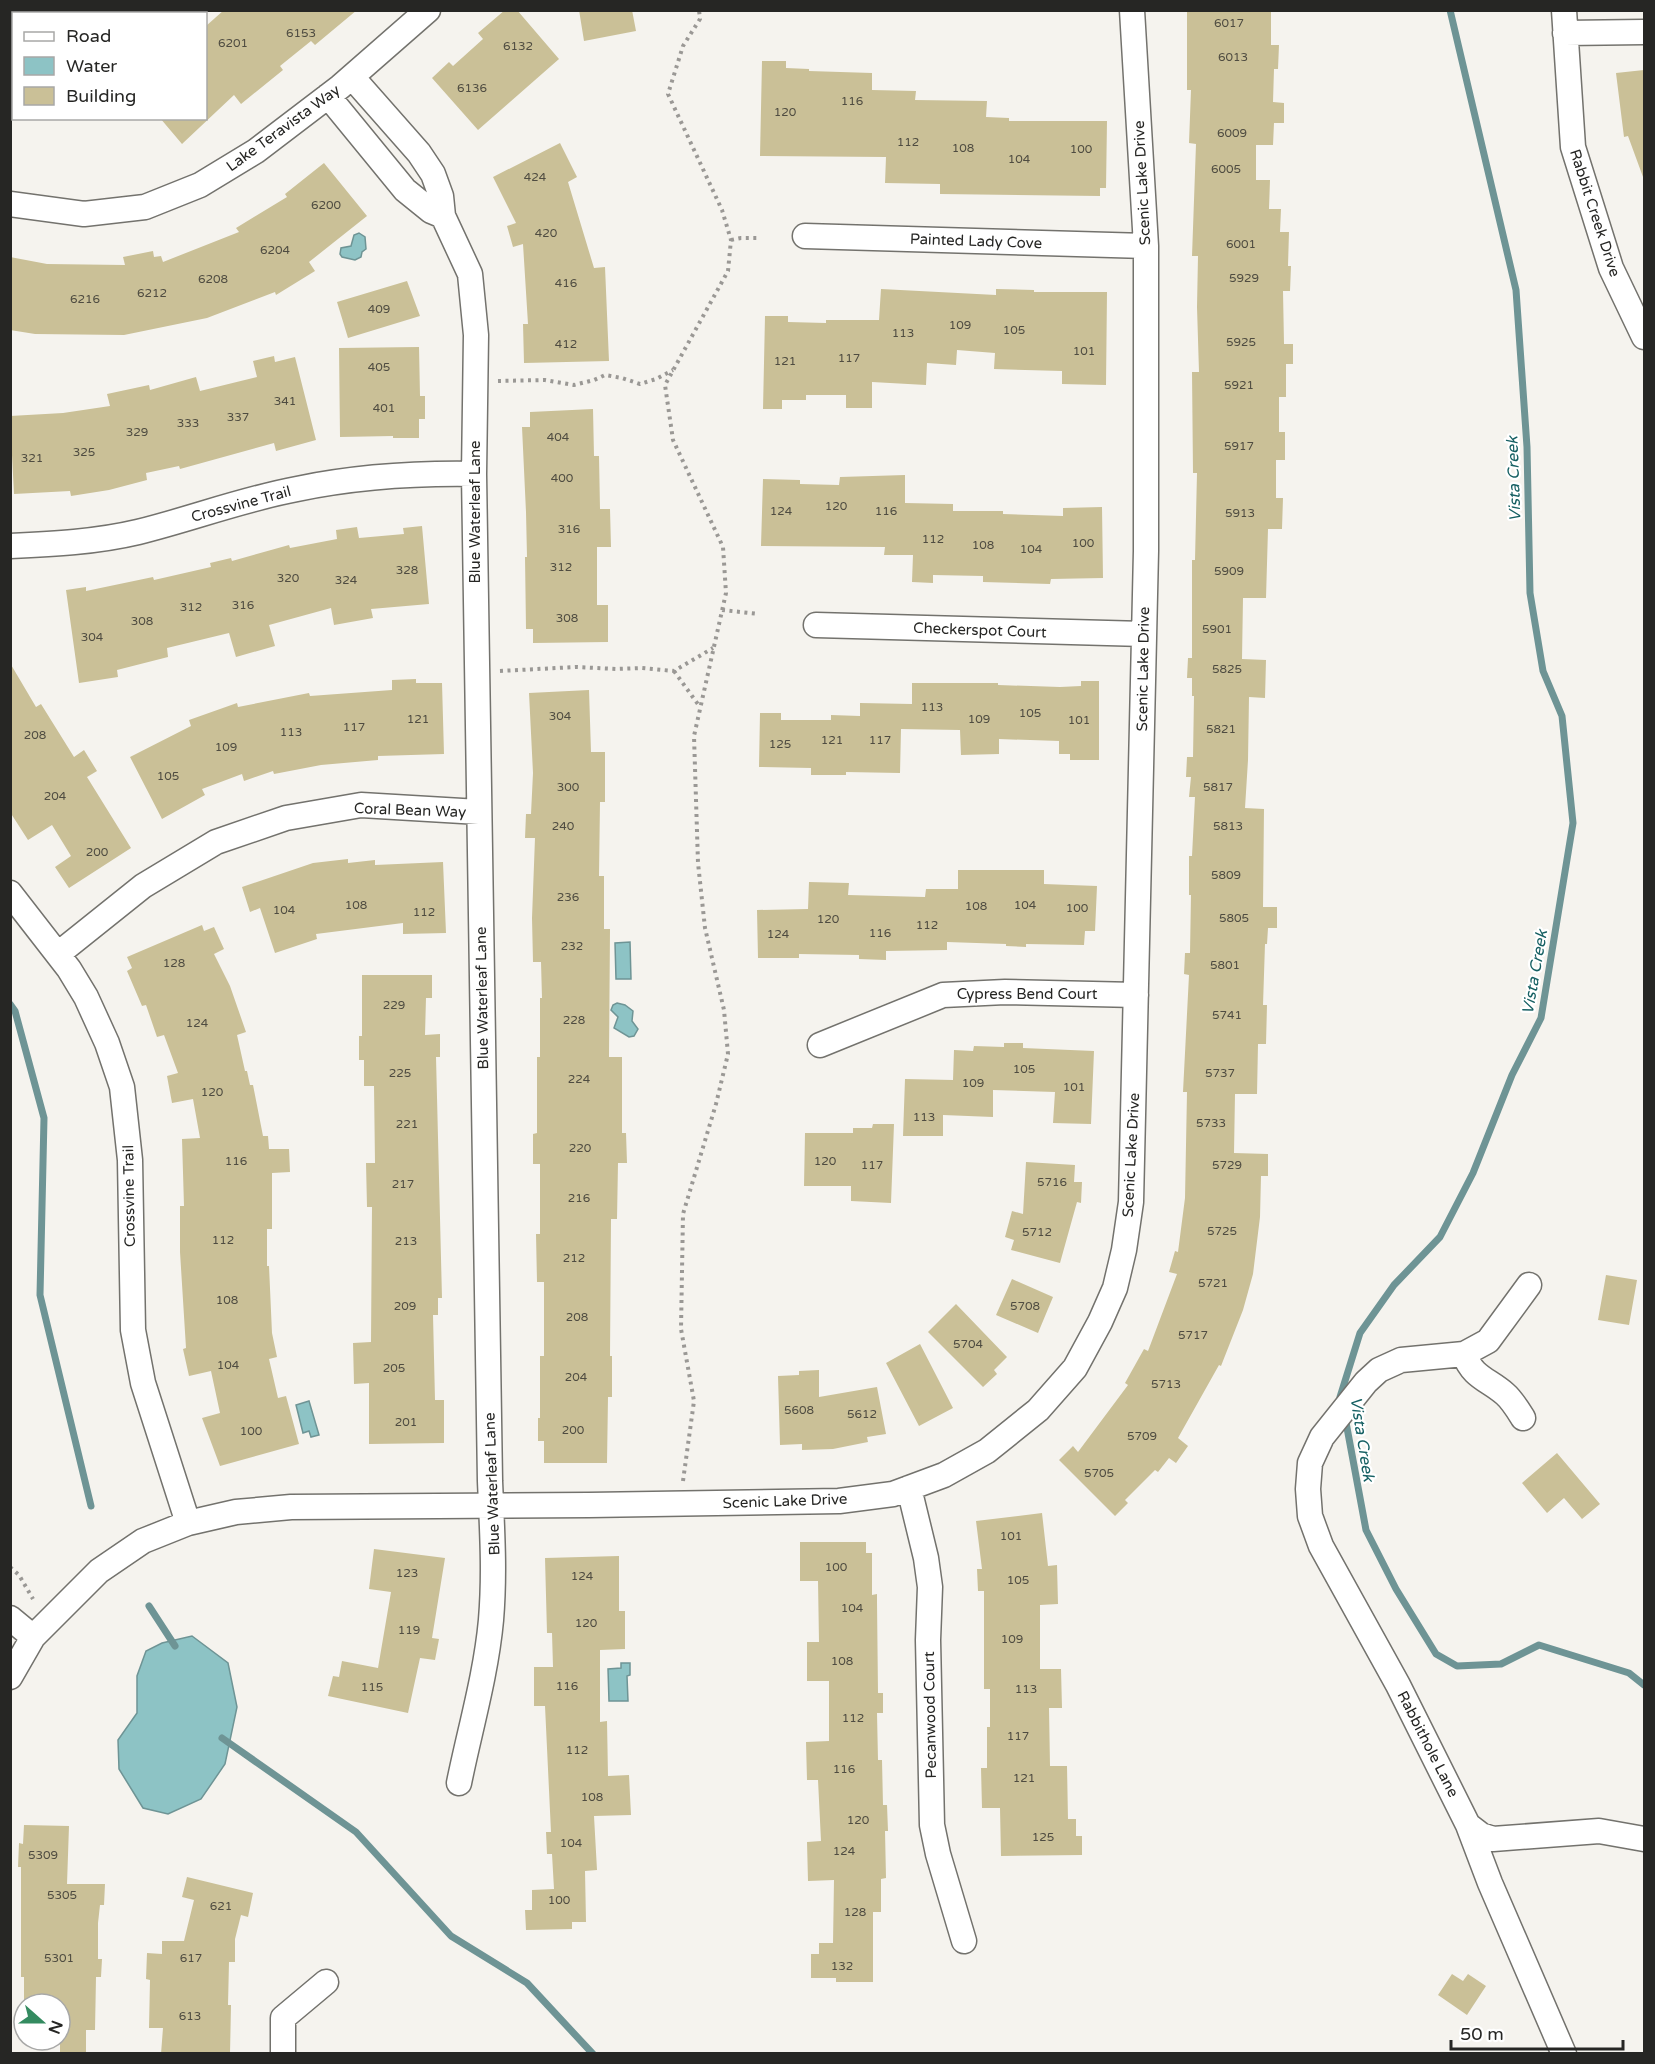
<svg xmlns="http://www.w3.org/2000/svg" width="1655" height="2064" font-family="'Varela Round',sans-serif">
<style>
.water{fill:#8dc3c5;stroke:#6e9495;stroke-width:1.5}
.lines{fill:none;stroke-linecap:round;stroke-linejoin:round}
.stream{stroke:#6e9495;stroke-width:7}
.building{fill:#cac097}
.minor-casing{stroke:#73726d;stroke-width:27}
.path{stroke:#9a9895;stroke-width:4;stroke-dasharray:3 4.5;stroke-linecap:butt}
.minor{stroke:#fff;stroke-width:24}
.labels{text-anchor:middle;stroke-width:4.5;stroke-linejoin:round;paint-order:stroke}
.number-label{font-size:12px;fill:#4f4c41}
.street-label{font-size:15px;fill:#262624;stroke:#fff}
.water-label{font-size:16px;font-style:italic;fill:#166063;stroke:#fff}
</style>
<rect width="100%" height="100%" fill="#f5f3ee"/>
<path class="water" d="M359 233 365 237 366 249 362 252 361 257 355 260 342 257 340 254 341 248 351 246 354 235Z
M630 942 631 979H616L615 943Z
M617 1003 625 1005 633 1011 632 1021 638 1029 634 1036 629 1037 614 1028 618 1017 611 1010 613 1005Z
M309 1401 319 1435 311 1437 309 1431 303 1433 296 1405Z
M192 1636 228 1663 237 1707 225 1764 201 1799 168 1814 143 1808 119 1769 118 1740 137 1713V1676L146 1651 162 1643Z
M621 1663H630V1675L627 1676 628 1701H609L608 1669 621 1668Z"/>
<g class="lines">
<path class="stream" d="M10 1004 15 1011 44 1118 40 1295 91 1506
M1341 1401 1340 1397 1360 1333 1394 1285 1440 1237 1473 1173 1512 1075 1541 1018 1573 823 1562 716 1543 671 1530 593 1527 447 1516 290 1450 10
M1345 1417 1366 1530 1396 1589 1436 1654 1457 1666 1501 1664 1539 1645 1629 1673 1644 1685
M149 1606 175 1646
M222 1738 356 1832 451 1936 527 1983 593 2054"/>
</g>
<path class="building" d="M224 10H357L315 45 311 41 280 66 283 70 241 104 234 95 182 144 160 118H206V26Z
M505 10H517L559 59 478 130 432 78 449 62 453 66 483 39 478 33Z
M579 10H632L636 31 584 41Z
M1187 10H1271V45H1279L1278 69H1274L1273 102 1284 103V123H1274L1273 145H1256V180H1270L1269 209H1281L1280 232H1289L1288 266H1291L1290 291H1283L1284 344H1293V364H1286V397H1279V432H1285V460H1276V498H1283L1282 529H1268L1266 598H1243L1242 659 1266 660 1265 698 1249 697 1248 760 1245 808 1264 809 1263 907H1277V928H1268L1267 944H1265L1263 1005H1267L1266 1044H1258L1257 1094H1235L1234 1153 1268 1154V1176H1261L1260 1217 1253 1274 1243 1310 1221 1366 1219 1365 1178 1438 1188 1446 1176 1463 1169 1458 1158 1472 1155 1470 1125 1500 1128 1503 1115 1516 1059 1460 1073 1446 1078 1452 1128 1385 1125 1383 1144 1349 1148 1351 1177 1274 1169 1272 1175 1251 1178 1252 1185 1198 1187 1092H1183L1189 975 1184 974 1185 953H1190L1191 895H1189V856H1192L1195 797H1189L1191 777H1186L1187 757H1193L1194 696H1192V678H1187L1188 658H1192V560H1195L1197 473H1193L1192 372H1199L1197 307 1198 256H1192L1196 144 1189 143 1191 90H1187Z
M762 61H786V68L809 69V71L872 73V90L916 91 915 100 987 101 986 117 1009 118V121H1107L1106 188H1100V196L940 194V184L885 183 886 157 760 156Z
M1644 70V176L1643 177 1628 136 1624 137 1616 73Z
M560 143 577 177 568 182 594 268 605 267 609 361 524 363 523 324H528L523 244 513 247 507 226 516 223 493 177Z
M324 163 367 216 309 262 315 271 276 295 275 292 207 318 124 335 35 334 10 330V257L47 264 125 265 123 257 153 251 154 257 161 256 163 262 239 232 236 228 287 197 285 194Z
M407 281 420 316 348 338 337 302Z
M881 289 996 295V289L1034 290V292H1107L1106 385 1062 384V371L994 369 995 353 957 350 956 365 927 363 926 385 872 382V408H846V395H806V400H782V409H763L765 316H788V322L826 323V320H879Z
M419 347 420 396H425V419H419V438H393V436L340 437 339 348Z
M274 356 275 362 295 357 316 440 276 451 274 443 180 469 179 466 146 473 147 480 109 490 71 496 70 491 14 494 10 416 63 413 110 406 107 394 149 385 150 390 196 377 200 391 257 377 253 361Z
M593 409 594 456H599L600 509H610L611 547H597V605H608V642L533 643V629H526L525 557H527L526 512 522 427H530V412Z
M905 475V503L953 504V511H1003V514L1063 516V508L1102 507 1103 578 1051 579 1050 584 983 582V576L933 575V583L912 582 913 555H884L885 547 761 546 763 479 800 480V484L839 485 840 477Z
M422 526 429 604 371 609 373 618 334 625 331 608 269 625 275 646 236 657 229 633 167 648 168 657 117 670 118 677 79 683 66 590 86 587V591L153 577 154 580 211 567 210 563 231 558 232 561 289 545 290 548 337 539 336 530 357 527 359 538 404 534 403 528Z
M10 663 36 707 41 704 74 757 84 750 97 771 87 777 131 848 69 888 55 867 71 856 52 825 28 840 10 812Z
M416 679V683H442L444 754 378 756V760L321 765 274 774 273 771 244 781 242 774 202 789 205 795 162 819 130 757 191 726 189 720 237 703 238 707 309 693 310 696 392 690V680Z
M1081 681H1099V760H1070V754H1059V741L999 739V754L961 755 960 730 901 729 900 773 846 772V775H811V768L759 767 760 713H781V720H831V715L860 716V703L912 704V683H998V685L1060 687 1081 686Z
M589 690 591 752H605V802H600L599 876H604V929H610L609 1057H622V1133H626L627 1163H618L617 1219H611L610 1356H612V1397H608L607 1463H544V1441H538V1418H540V1356H544V1282H537L536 1234H540V1164H533V1134L537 1133V1057H540V998H542L541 962H533L532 918 535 838H525L526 814H531L533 773 529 693Z
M348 859V863L375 860V865L443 862 446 933 403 934V923L316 934 317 939 275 953 260 908 250 912 242 887 313 863Z
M958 870H1044V884L1097 886 1095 931H1085L1084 945 1026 944V947L1006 946V944L947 942V950L886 951V960L859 959V955L799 954V958H758L757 910 808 909 809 882 849 883 848 895 925 897 926 889H958Z
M202 925 204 931 214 927 224 949 214 954 230 986 246 1032 237 1035 245 1071H247L250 1085H253L263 1136H268L269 1149H289L290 1172 272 1173V1229H267V1266H269L272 1333 277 1357 269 1359 278 1398 286 1396 299 1444 220 1466 202 1418 220 1413 211 1371 189 1376 183 1349 186 1348 180 1252V1206H184L182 1139 200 1138 193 1099 172 1103 167 1076 178 1073 164 1035 157 1037 146 1005 142 1006 127 971 132 968 127 957Z
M362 975H432V998H426L425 1035 440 1034V1057H436L442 1298H438V1315H433L435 1400H444V1443L369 1444V1383L354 1384 353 1343 371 1342 372 1207H367L366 1163H375L374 1086H364V1060H359V1036H362Z
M1004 1043H1023V1048L1094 1051 1091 1124 1053 1123 1055 1092 993 1090V1117L943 1115V1136H903L905 1079 953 1080 954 1050 973 1051 974 1046 1004 1047Z
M873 1124H894L891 1203 851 1201V1186H804L805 1133H853V1128H872Z
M1026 1162 1075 1165 1074 1182H1082L1081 1203 1077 1202 1060 1263 1011 1250 1014 1240 1005 1237 1012 1211 1023 1214Z
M1606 1275 1637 1280 1629 1325 1598 1320Z
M1012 1279 1053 1297 1038 1333 996 1315Z
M956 1304 1007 1357 994 1370 997 1374 983 1387 928 1332Z
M920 1344 953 1408 919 1426 886 1363Z
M819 1370V1397L877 1387 886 1434 867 1437 868 1442 833 1449 802 1450V1444L780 1445 778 1376 799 1375V1371Z
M1557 1453 1600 1504 1582 1519 1564 1498 1547 1513 1522 1483Z
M1042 1513 1048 1566 1057 1565 1058 1604 1040 1605V1669H1061L1062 1708H1049L1050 1766H1067L1068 1819H1076V1836H1082V1855L1001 1856 1000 1808H982L981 1768H987V1727H990V1689H984V1591H978L977 1569H982L976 1521Z
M800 1542H866V1553H872V1595L877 1594V1602L878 1693H883V1713H877L878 1760H882L883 1805H887L888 1831H885L886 1878 881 1879V1912H873V1982H836V1978H811V1954H819V1943H833L834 1880 808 1881 807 1842 821 1841 818 1780H807L806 1742 829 1741V1681H807V1642H819L818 1581H800Z
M374 1549 445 1558 432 1638 439 1639 435 1660 420 1658 408 1713 328 1696 333 1676 339 1677 342 1661 378 1668 391 1592 369 1589Z
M619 1556V1611H625V1649L600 1650V1722L607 1721 608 1776 629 1775 631 1815 594 1816 597 1870 585 1871 586 1922H572V1929L526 1930 525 1910H532V1890L554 1889 552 1854H547L546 1832H551L545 1706H534V1667H553L552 1633H547L545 1558Z
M24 1825 69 1826 67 1884H105L104 1905H100L98 1923V1959H102L101 1977H96L95 2030H86V2054H60V2004H24V1977H21V1867H18L19 1843 23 1844Z
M187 1877 253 1893 248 1917 241 1915 235 1939V1962H229L228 2005H231L230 2054H161L163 2028H149L150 1980 146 1979 147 1953 162 1954V1941H184L194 1900 182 1897Z
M1452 1974 1463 1981 1468 1974 1486 1986 1467 2015 1438 1995Z"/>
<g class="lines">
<defs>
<path id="minor" d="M1564 10 1573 147 1611 268 1644 337
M1565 33 1644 32
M352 77 419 153 433 174 441 196 443 216 470 274 476 335 474 474 490 1481C492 1529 495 1572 491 1620 486 1675 470 1729 459 1783
M328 96 405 190 431 211 443 216
M10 204 84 214 145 207 200 185 256 151 340 87 428 10
M805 236 1146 246
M10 546C53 544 96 542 138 532 191 519 243 499 297 489 355 477 414 473 474 474
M816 625 1144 634
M10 893 69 969 86 997 107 1043 122 1087 130 1160 133 1330 143 1383 188 1523
M58 954 143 886 216 842 286 818 361 805 479 812
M820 1045 943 995 1005 992 1136 995
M1529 1285 1488 1341 1464 1354 1401 1360 1379 1370 1366 1382 1322 1437 1310 1463 1308 1489 1310 1516 1321 1546 1398 1685 1468 1825 1490 1883 1564 2054
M1464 1354C1473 1378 1488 1379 1505 1394 1512 1400 1518 1410 1523 1418
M909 1488 926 1558 930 1587 928 1640 932 1825 938 1854 964 1941
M10 1618 33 1637
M10 1677 33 1637 99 1571 143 1541 188 1523 236 1512 291 1507 589 1505 839 1501 893 1494 944 1475 987 1451 1038 1410 1075 1368 1100 1322 1115 1288 1124 1250 1131 1202 1146 551V246L1132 10
M1468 1825 1481 1835 1493 1839 1599 1831 1644 1839
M283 2054V2018L326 1982"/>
</defs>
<use href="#minor" class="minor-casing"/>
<path class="path" d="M731 240 741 238H758
M498 381 545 380 574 385 594 380 605 375 622 378 640 384 656 379 673 370
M722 610 759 614
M500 671 576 667 616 669 642 668 674 671 713 648
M674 671 700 707
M683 1481 694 1401 681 1329 683 1214 716 1104 728 1054 724 1010 705 928 698 863 694 736 726 593 723 547 673 440 665 385 728 271 731 240 722 210 668 94 683 46 700 19 699 10
M10 1567 19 1575 33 1599"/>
<use href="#minor" class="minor"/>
</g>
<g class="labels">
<g class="number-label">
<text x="1229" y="27">6017</text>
<text x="301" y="37">6153</text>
<text x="233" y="47">6201</text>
<text x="518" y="50">6132</text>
<text x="1233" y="61">6013</text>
<text x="472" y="92">6136</text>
<text x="852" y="105">116</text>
<text x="785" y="116">120</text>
<text x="1232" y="137">6009</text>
<text x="908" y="146">112</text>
<text x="963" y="152">108</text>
<text x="1081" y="153">100</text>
<text x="1019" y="163">104</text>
<text x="1226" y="173">6005</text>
<text x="535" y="181">424</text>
<text x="326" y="209">6200</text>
<text x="546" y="237">420</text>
<text x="1241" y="248">6001</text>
<text x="275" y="254">6204</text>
<text x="1244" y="282">5929</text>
<text x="213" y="283">6208</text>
<text x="566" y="287">416</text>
<text x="152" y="297">6212</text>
<text x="85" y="303">6216</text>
<text x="379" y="313">409</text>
<text x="960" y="329">109</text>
<text x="1014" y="334">105</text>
<text x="903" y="337">113</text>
<text x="1241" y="346">5925</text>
<text x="566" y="348">412</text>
<text x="1084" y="355">101</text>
<text x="849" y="362">117</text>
<text x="785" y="365">121</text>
<text x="379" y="371">405</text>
<text x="1239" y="389">5921</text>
<text x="285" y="405">341</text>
<text x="384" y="412">401</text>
<text x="238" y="421">337</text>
<text x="188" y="427">333</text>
<text x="137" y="436">329</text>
<text x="558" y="441">404</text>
<text x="1239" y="450">5917</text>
<text x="84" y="456">325</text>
<text x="32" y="462">321</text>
<text x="562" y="482">400</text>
<text x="836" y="510">120</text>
<text x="781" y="515">124</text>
<text x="886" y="515">116</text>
<text x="1240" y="517">5913</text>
<text x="569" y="533">316</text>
<text x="933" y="543">112</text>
<text x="1083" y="547">100</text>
<text x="983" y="549">108</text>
<text x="1031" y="553">104</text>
<text x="561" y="571">312</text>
<text x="407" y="574">328</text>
<text x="1229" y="575">5909</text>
<text x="288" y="582">320</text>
<text x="346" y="584">324</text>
<text x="243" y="609">316</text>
<text x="191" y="611">312</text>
<text x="567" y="622">308</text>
<text x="142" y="625">308</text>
<text x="1217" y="633">5901</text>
<text x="92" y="641">304</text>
<text x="1227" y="673">5825</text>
<text x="932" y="711">113</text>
<text x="1030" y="717">105</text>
<text x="560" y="720">304</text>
<text x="418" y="723">121</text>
<text x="979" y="723">109</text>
<text x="1079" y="724">101</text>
<text x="354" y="731">117</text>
<text x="1221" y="733">5821</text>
<text x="291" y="736">113</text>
<text x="35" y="739">208</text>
<text x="832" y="744">121</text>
<text x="880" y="744">117</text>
<text x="780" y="748">125</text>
<text x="226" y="751">109</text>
<text x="168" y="780">105</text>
<text x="568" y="791">300</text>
<text x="1218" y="791">5817</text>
<text x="55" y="800">204</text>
<text x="563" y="830">240</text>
<text x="1228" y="830">5813</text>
<text x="97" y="856">200</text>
<text x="1226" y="879">5809</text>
<text x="568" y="901">236</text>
<text x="356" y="909">108</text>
<text x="1025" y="909">104</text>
<text x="976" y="910">108</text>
<text x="1077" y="912">100</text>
<text x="284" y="914">104</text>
<text x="424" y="916">112</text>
<text x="1234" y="922">5805</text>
<text x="828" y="923">120</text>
<text x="927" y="929">112</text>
<text x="880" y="937">116</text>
<text x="778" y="938">124</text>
<text x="572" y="950">232</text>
<text x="174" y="967">128</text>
<text x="1225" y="969">5801</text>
<text x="394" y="1009">229</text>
<text x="1227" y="1019">5741</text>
<text x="574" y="1024">228</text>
<text x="197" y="1027">124</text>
<text x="1024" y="1073">105</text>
<text x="400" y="1077">225</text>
<text x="1220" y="1077">5737</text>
<text x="579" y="1083">224</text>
<text x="973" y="1087">109</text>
<text x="1074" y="1091">101</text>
<text x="212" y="1096">120</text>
<text x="924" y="1121">113</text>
<text x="1211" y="1127">5733</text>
<text x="407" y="1128">221</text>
<text x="580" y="1152">220</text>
<text x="236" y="1165">116</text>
<text x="825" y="1165">120</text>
<text x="872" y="1169">117</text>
<text x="1227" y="1169">5729</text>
<text x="1052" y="1186">5716</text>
<text x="403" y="1188">217</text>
<text x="579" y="1202">216</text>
<text x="1222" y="1235">5725</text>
<text x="1037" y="1236">5712</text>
<text x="223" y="1244">112</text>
<text x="406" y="1245">213</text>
<text x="574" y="1262">212</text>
<text x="1213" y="1287">5721</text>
<text x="227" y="1304">108</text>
<text x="405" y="1310">209</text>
<text x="1025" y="1310">5708</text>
<text x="577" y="1321">208</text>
<text x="1193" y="1339">5717</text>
<text x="968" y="1348">5704</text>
<text x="228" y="1369">104</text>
<text x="394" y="1372">205</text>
<text x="576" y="1381">204</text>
<text x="1166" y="1388">5713</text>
<text x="799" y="1414">5608</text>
<text x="862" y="1418">5612</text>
<text x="406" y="1426">201</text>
<text x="573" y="1434">200</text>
<text x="251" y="1435">100</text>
<text x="1142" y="1440">5709</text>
<text x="1099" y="1477">5705</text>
<text x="1011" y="1540">101</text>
<text x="836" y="1571">100</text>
<text x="407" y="1577">123</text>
<text x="582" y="1580">124</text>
<text x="1018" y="1584">105</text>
<text x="852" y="1612">104</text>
<text x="586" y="1627">120</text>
<text x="409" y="1634">119</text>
<text x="1012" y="1643">109</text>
<text x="842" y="1665">108</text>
<text x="567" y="1690">116</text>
<text x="372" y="1691">115</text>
<text x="1026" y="1693">113</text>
<text x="853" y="1722">112</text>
<text x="1018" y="1740">117</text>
<text x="577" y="1754">112</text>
<text x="844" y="1773">116</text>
<text x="1024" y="1782">121</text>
<text x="592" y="1801">108</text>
<text x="858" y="1824">120</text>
<text x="1043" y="1841">125</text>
<text x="571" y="1847">104</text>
<text x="844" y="1855">124</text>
<text x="43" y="1859">5309</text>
<text x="62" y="1899">5305</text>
<text x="559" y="1904">100</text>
<text x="221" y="1910">621</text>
<text x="855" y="1916">128</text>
<text x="59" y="1962">5301</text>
<text x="191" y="1962">617</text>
<text x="842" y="1970">132</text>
<text x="190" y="2020">613</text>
</g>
<g class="street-label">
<text transform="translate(283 128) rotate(-36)" y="5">Lake Teravista Way</text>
<text transform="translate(1142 183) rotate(-93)" y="5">Scenic Lake Drive</text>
<text transform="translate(1595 213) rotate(72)" y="5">Rabbit Creek Drive</text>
<text transform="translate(976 241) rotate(2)" y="5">Painted Lady Cove</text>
<text transform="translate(241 504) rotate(-15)" y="5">Crossvine Trail</text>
<text transform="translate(475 512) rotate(-90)" y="5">Blue Waterleaf Lane</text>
<text transform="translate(980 630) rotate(2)" y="5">Checkerspot Court</text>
<text transform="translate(1143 669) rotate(-89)" y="5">Scenic Lake Drive</text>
<text transform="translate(410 810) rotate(2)" y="5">Coral Bean Way</text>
<text x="1027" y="999">Cypress Bend Court</text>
<text transform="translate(482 998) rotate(-91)" y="5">Blue Waterleaf Lane</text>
<text transform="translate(1131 1155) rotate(-87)" y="5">Scenic Lake Drive</text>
<text transform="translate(129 1196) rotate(-91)" y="5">Crossvine Trail</text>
<text transform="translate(492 1484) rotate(-92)" y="5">Blue Waterleaf Lane</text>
<text transform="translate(785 1501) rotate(-2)" y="5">Scenic Lake Drive</text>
<text transform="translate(930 1715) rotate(-91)" y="5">Pecanwood Court</text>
<text transform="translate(1428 1744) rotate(63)" y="5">Rabbithole Lane</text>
</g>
<g class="water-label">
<text transform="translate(1513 479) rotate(-92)" y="6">Vista Creek</text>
<text transform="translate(1534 972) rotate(-80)" y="6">Vista Creek</text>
<text transform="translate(1363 1439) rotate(81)" y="6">Vista Creek</text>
</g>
</g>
<rect width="1655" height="2064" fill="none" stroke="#262624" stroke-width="24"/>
<rect x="12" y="12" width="195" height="108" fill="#ffffff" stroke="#a8a8a7" stroke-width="1.5"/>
<rect x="24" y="32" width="30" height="9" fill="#ffffff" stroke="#a8a8a7" stroke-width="1.5"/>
<text x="66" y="42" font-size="18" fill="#262624">Road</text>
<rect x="24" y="57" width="30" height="18" fill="#8dc3c5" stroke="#a8a8a7" stroke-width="1.5"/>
<text x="66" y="72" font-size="18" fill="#262624">Water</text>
<rect x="24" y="87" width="30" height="18" fill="#cac097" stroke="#a8a8a7" stroke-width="1.5"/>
<text x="66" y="102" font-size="18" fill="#262624">Building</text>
<g transform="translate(42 2022) rotate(111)"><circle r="28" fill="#ffffff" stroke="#a8a8a7" stroke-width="1.5"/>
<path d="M0-4.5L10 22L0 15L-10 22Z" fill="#348b60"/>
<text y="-9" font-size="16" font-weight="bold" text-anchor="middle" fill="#262624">N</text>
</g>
<path d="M1451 2040v9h172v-9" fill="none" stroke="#262624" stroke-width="3"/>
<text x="1460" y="2040" font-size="18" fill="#262624" stroke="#ffffff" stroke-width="4.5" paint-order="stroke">50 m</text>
</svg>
